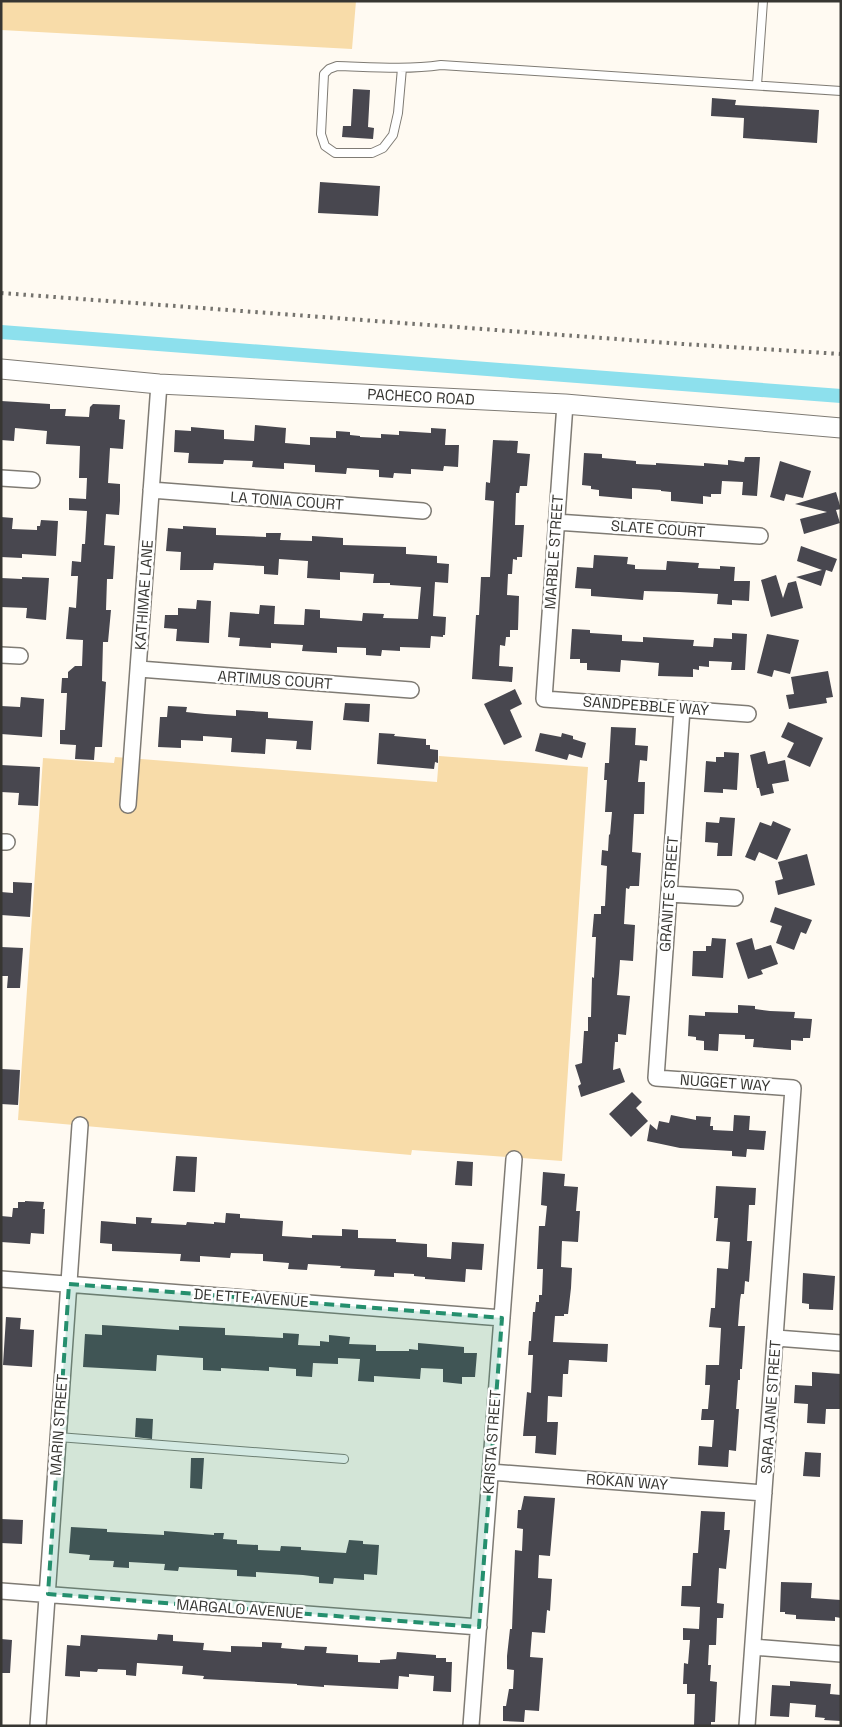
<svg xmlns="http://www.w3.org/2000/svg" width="842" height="1727" font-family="'Space Grotesk',sans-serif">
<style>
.green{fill:#f8dca9}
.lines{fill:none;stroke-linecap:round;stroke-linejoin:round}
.canal{stroke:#8de0ed;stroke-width:14}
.building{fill:#48474f}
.service-casing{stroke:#7f7b74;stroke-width:10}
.minor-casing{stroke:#7f7b74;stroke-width:18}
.tertiary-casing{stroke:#7f7b74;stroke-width:21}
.service{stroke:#fff;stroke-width:8}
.minor{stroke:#fff;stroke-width:15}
.tertiary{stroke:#fff;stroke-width:19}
.rail{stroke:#75736e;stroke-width:4;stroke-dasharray:2.5 5;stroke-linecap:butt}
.marked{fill:#258f6e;fill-opacity:0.2;stroke:#258f6e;stroke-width:4;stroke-dasharray:10 6;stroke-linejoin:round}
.labels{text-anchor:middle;stroke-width:5;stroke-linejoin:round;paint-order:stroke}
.street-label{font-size:15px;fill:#373632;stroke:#fff}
</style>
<rect width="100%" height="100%" fill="#fffaf2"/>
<path class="green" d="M1 1H356L352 49 1 30Z
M439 756 588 767 562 1161 412 1150 411 1155 18 1120 43 758 114 763 115 757 437 782Z"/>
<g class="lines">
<path class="canal" d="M1 332 841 396"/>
</g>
<path class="building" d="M353 89 370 90 368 127 374 128 373 139 342 137 343 126H351Z
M712 98 736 100 735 105 819 110 817 143 743 138 744 118 711 116Z
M320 182 380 186 378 216 318 213Z
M1 401 50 404V409H66L65 416 89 417 90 407 93 404 120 405 119 419 125 420 123 449 110 448 108 483 120 484V501L119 515 106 514 104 545 115 546 113 579H107L106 610H111L108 642H103L102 681 106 682 102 747H95L94 760 75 759 76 745 60 744V730H65L67 693H61L62 678H68V672L75 666H82L83 640 66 639 69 607 76 608 78 576H71L72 561 81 562 82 544H85L87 511 69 510V498L86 499 87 478H79L80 446 46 444 47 431 15 428 14 441 1 440Z
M255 425 286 428 285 443 310 445V437L336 438V431L350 432V435L360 436V437L381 438V434L399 435V431L431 433V428L446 429 445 445H459L458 467 444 466 443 471 411 469V474L394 473 393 478 379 477V470L347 468 346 474 315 472V465L284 463V469L252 467 253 461 224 460 223 464 188 463 189 453 174 452 175 430 191 431V427L224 430V439L254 441Z
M493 440 518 441 517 453 530 454 527 486H520L519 493H516L515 525H524L522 557H517V560L513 559 512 574H508L507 595 519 596 518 630H510V637H506L505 646 500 645 499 666 513 667 512 682 472 679 476 615H479L481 577H490L494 501 485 500 486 482 490 483Z
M584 453 602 454V458L636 461V464L656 465V463L704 466V463L728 465V460L744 462 745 457H760L757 496 742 495 743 482 722 481 721 494H711V497L703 496V504L671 501V492L661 491V490L632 488V499L599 496V490L591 489V486L582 485Z
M780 461 811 471 803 498 786 494 784 501 770 497Z
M836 492 841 509 836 510 840 523 804 534 800 519 827 512 795 504Z
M1 517 13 518 12 529 37 530V526H40L41 520 58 521 56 556 22 554V558L1 557Z
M183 526 216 528V535L266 537V533H281L280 540 312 541V536L343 538V545L406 547V554L437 556V563L449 564 448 583 435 582 433 616 446 617 445 635H443V637L431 636 430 648 400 647V651L382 650 381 656 366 655V648L337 647V653L302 651 303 645 271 643V648L239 646 240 638 228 637 230 612 259 614 260 605 275 606 274 624 304 625 305 609 320 610V618L362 621 363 613 384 614 383 618 418 619 421 587 390 585V583H373L374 574 340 572V580L307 578 308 561 279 559 278 575 264 574V566L214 563 213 570H180L181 552 166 551 168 528 183 529Z
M801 546 837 559 832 572 826 570 821 586 796 577 822 570 797 561Z
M594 555 628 557 627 564 635 565V569L666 570 667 561 699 563 698 568 720 569V566L735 567 734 581H750L749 601 732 600V605L717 604 718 594 679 592 644 591 643 600 591 596V589L575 588 577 567 593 568Z
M776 575 783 598 788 583 796 581 803 608 771 617 761 580Z
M22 577 49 578 46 620 26 618 27 608 1 607V578L22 579Z
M197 600 211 601 209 643 176 641 177 629 164 628 165 615H178V608L196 609Z
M572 629 590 630V633L622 635V641L643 642V637L675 639 694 640 693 646 713 647 714 638 732 639V633L747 634 745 670H731L732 662 709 661V667L699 666V670L693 669V677L658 676 659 663 621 660 620 672 587 670V663H580V659H570Z
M767 634 799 640 790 674 774 670 772 677 757 673Z
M828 671 833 697 826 698 827 703 789 709 786 695 794 694 791 677Z
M515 689 522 704 510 710 522 737 504 745 484 704Z
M21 697 44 699 42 737 1 734V706L20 707Z
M345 703 370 704 369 722 343 720Z
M168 706 187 707 186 712 205 714 236 716V710L268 712V718L313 721 311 750 296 749 297 741 266 739 265 754 231 752 232 738 203 736V741L181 740V748L158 747 160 717H167Z
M788 722 823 738 810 767 787 757 794 743 781 737Z
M611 727 636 728 635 745 648 746 647 761 640 760 638 782H645L644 814H634L632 852 641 853 639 886H630L629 889 626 888 624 924 635 925 633 961 620 960 619 974 617 995 630 996 626 1035 618 1034V1042H615L613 1070 620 1068 625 1082 581 1097 578 1086 581 1084 575 1065 582 1063 584 1031H588V1017H591L592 977 594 978 596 937H592L594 914H601V906H605L607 866 601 865 602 850 608 851 609 834 610 835 612 812H605L607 780H604L605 763H609Z
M379 733 395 734 394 736 426 739V745H430V749L438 750V763L435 762 434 769 377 764Z
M540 733 561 737 562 733 573 736V739L586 743 582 758 569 754 567 760 535 751Z
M765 751 768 764 785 760 789 781 772 784 774 793 761 796 759 788H757L750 755Z
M724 752 739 753 737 790 723 789V793L704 792 706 761 716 762V757H724Z
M1 765 40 767 38 806 18 805 19 793 1 792Z
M720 817 735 818 732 856H717L718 843 705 842 706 822 719 823Z
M773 821 791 829 777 860 759 852 755 861 745 857 760 822 771 826Z
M807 854 815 885 778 895 775 881 783 879 778 862Z
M13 882 32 883 30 917 1 915V892L13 893Z
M775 907 812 920 806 934 801 932 794 950 776 943 782 926 770 922Z
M712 938 726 939 723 978 692 976 693 951H706V946H711Z
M752 938 755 950 771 945 778 964 761 970 763 974 748 979 736 943Z
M1 947 23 948 20 988H7L8 976H1Z
M738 1005 755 1006V1009L770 1011 795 1012 794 1018 812 1019 810 1038H803V1041L791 1040V1050L753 1047 754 1039H745V1035L719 1034 718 1051 704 1050V1041L696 1040V1037L688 1036 689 1015 705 1016V1012L738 1013Z
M1 1069 20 1070 18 1105 1 1104Z
M632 1092 642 1102 636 1108 648 1121 631 1137 609 1114Z
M671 1115 696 1120V1116L711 1117 710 1126H713V1130L733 1131 734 1115 750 1116 749 1130 766 1131 764 1150 747 1149 746 1157 732 1156V1151L680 1148 647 1141 650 1124 657 1130 659 1121 669 1123Z
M176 1156 197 1157 195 1192 173 1191Z
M457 1161 473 1162 472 1186 455 1185Z
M543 1172 565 1174 564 1186 578 1187 576 1211H580L578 1242 562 1241 561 1267 572 1268 571 1288 568 1314H564V1316H555L553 1342 608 1344 607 1362 569 1360 568 1374H563L562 1397 548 1396 547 1422H558L556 1455 535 1453 536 1436H523L527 1392 531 1393 533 1355H528L529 1341H531L533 1312H535L536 1302H539V1295H542L543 1269H537L539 1226H545L547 1206 541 1205Z
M716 1186 756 1188 755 1205H749L747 1241H752L749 1282 745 1281 744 1294H741L740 1300 738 1326H745L742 1369H740V1380H738L736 1409H739L736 1451 729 1450 728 1467 698 1465 699 1446 712 1447 714 1420H701L702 1409H708L710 1385H705L706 1365H719L721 1328 709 1327 711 1308H715L717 1268 728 1269 730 1242 716 1241 718 1218H714Z
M25 1201 44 1202 43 1209H45L44 1234 31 1233 30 1244 1 1242V1216L12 1217 13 1208H18V1202H25Z
M226 1213 240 1214V1218L283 1221 282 1236 312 1238V1235L342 1236V1229L358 1230V1238L396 1239V1242L427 1244V1257L451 1259 452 1242 484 1244 482 1270 466 1269 465 1282 425 1279V1277L414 1276V1274L394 1273V1277L374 1276 375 1270 340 1268 341 1266 308 1264 307 1270 288 1269 289 1263 263 1261V1254L231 1253 230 1258 200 1256V1262L180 1261 181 1254 112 1251V1244L100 1243 101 1221 136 1224V1217L152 1218 151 1223 186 1225 187 1222 214 1224V1222L225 1223Z
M803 1273 835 1276 833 1310 809 1309V1304L802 1303Z
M6 1317 21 1318 20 1329 34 1330 32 1367 3 1365Z
M102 1325 179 1330V1326L225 1328V1335L283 1338V1333L299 1334 298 1345 320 1346V1341L329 1342V1335L350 1337 349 1344 376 1345V1351H409V1349L418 1350V1343L464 1347V1353H477L475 1377H462V1384L443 1382V1369L421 1368 420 1379 374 1376V1382L358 1381 360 1359 338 1358V1364L313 1363 312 1377 296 1376V1369L269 1367V1371L221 1368V1371L203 1370V1358L157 1355 156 1371 83 1367 85 1334 102 1335Z
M812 1372 841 1374V1409H826L825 1424 807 1423 808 1404 794 1403 795 1385 812 1386Z
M136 1418 153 1419 152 1439 135 1437Z
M805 1452 821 1453 820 1477 803 1476Z
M191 1458H204L202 1489 190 1488Z
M524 1496 555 1498 550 1556 539 1555 538 1578 552 1579 550 1611 547 1610 545 1633 532 1632 530 1657 543 1658 539 1711 525 1710 524 1722 503 1721V1706H506L509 1689H513L514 1670 507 1669V1656L510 1629H512L515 1550 522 1551 523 1529 517 1528 518 1510H521Z
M701 1511 725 1512 724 1530H730L726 1569 719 1568 717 1603 724 1604 723 1618H717L716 1645H709L708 1665H711L710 1681 717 1682 715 1722H711V1726H694L695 1694H687V1684H683L684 1663 688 1664 690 1640H683V1628L699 1629 700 1607 681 1606 682 1586H691L693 1553H698Z
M1 1519 23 1520 22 1544 1 1543Z
M71 1527 107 1529V1532L164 1535V1531L214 1535V1533H224L223 1539 237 1540V1544L258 1545V1550L280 1551 281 1546 301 1547V1550L346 1553 349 1540 363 1541V1544L379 1545 377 1575 364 1574V1580L334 1578 333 1584 319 1583V1577L303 1575 256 1572V1577L237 1576V1570L179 1567 178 1571 164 1570 165 1564 129 1562V1568L113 1567 114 1561 89 1560 90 1555 69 1553Z
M781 1582 812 1583 811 1598 841 1600V1618L835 1617V1621L796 1619V1615L785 1614V1612H780Z
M158 1634 173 1635V1641L204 1643 203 1650 231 1652V1646L262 1647V1642L282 1643 281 1648 304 1650 305 1646 327 1647 326 1653 358 1655V1662L380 1663V1660L396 1659 397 1652 436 1655V1658H446V1662H452L451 1692 433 1691 434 1676 409 1674V1677L399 1676 398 1689 324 1685V1687L297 1685V1684L203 1679 204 1676 182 1674 183 1666 137 1663 136 1676 126 1675V1670L98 1669 97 1672 80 1671V1677L65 1676 67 1645 80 1646 81 1635 157 1640Z
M1 1639 12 1640 10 1673H1Z
M790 1681 831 1684 830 1694 841 1695V1721L824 1720 825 1718 815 1717 816 1705 790 1703 789 1717 770 1716 772 1685 790 1686Z"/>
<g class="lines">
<defs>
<path id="service" d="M402 68 398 113 393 135 383 148 372 153H335L325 146 321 134 324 74 329 69 337 66C371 67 406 70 441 65L841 91
M757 85 763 1
M58 1437 344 1459"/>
<path id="minor" d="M565 404 544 699 748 714
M1 478 32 480
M151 490 423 511
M556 522 760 536
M1 655 20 656
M139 669 411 690
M682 709 656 1078 793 1088 747 1726
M128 805 159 384
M1 842H7
M669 894 735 898
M1 1279 502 1318
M776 1338 841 1343
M490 1472 764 1493
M1 1591 479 1627
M753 1647 841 1654
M38 1726 80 1125
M471 1726 514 1159"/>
<path id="tertiary" d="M1 369 159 384 565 404 841 428"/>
</defs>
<use href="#service" class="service-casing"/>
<use href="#minor" class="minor-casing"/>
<use href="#tertiary" class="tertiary-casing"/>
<use href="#service" class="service"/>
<use href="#minor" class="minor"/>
<use href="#tertiary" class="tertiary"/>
<path class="rail" d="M1 293 683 344 841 354"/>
</g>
<path class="marked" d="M69 1284 502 1318 479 1627 48 1594Z"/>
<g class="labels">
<g class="street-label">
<text transform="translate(421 397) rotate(3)" y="5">PACHECO ROAD</text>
<text transform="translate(287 501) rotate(4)" y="5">LA TONIA COURT</text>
<text transform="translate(658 529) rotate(4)" y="5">SLATE COURT</text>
<text transform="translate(554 552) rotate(-86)" y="5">MARBLE STREET</text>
<text transform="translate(144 595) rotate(-86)" y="5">KATHIMAE LANE</text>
<text transform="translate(275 680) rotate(4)" y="5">ARTIMUS COURT</text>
<text transform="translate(646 706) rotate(4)" y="5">SANDPEBBLE WAY</text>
<text transform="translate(669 894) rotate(-86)" y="5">GRANITE STREET</text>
<text transform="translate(725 1083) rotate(4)" y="5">NUGGET WAY</text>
<text transform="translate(251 1298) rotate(4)" y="5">DE ETTE AVENUE</text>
<text transform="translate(771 1407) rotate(-86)" y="5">SARA JANE STREET</text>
<text transform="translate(59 1425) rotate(-86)" y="5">MARIN STREET</text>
<text transform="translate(492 1442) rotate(-86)" y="5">KRISTA STREET</text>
<text transform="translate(627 1482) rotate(4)" y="5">ROKAN WAY</text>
<text transform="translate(240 1609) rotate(4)" y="5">MARGALO AVENUE</text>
</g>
</g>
<rect width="842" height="1727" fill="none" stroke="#373632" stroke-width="5"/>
</svg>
